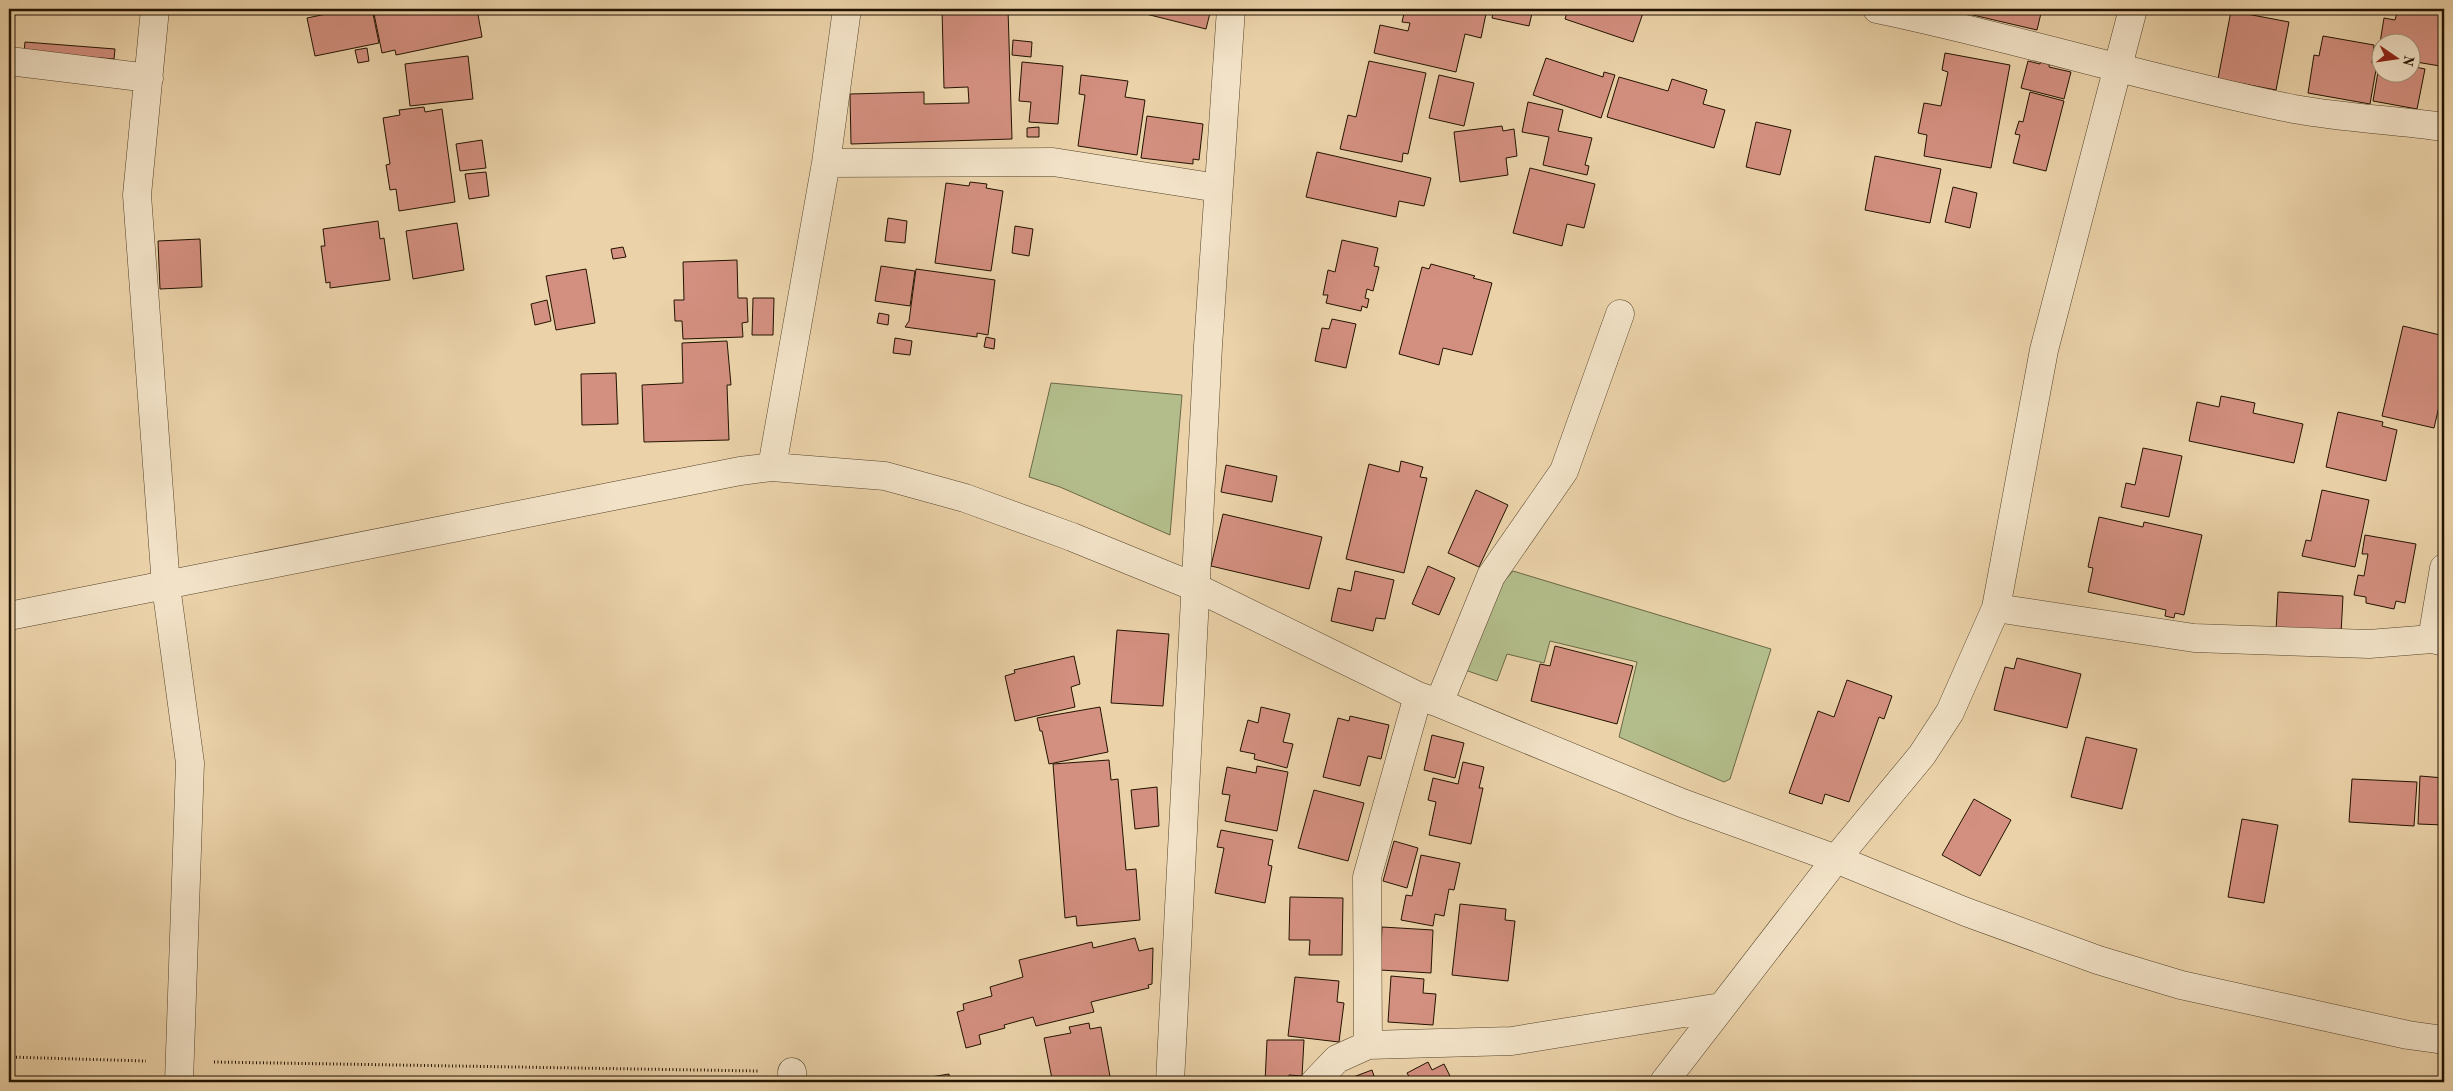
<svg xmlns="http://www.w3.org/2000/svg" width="2453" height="1091" font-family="'Old Standard TT',serif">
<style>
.green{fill:#b3bd8b;stroke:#6a6846}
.building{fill:#d38f7f;stroke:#221300}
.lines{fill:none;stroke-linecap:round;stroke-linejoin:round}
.minor-casing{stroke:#54432a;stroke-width:29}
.path{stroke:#221300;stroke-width:3;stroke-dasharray:1 2.5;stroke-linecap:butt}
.minor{stroke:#f2e2c7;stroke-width:28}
</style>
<rect width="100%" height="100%" fill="#ebd2a9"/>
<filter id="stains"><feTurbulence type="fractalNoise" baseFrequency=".004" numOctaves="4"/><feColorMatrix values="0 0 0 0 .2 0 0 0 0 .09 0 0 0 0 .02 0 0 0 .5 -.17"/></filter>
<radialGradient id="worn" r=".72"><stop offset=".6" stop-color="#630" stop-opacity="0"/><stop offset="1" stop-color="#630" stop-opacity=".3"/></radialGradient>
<path class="green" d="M1051 383 1182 395 1170 535 1060 487 1029 477Z
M1513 571 1771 649 1730 779 1724 782 1619 737 1637 662 1550 641 1544 663 1507 654 1497 681 1462 669 1491 596Z"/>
<path class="building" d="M350 9H372L379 43 315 56 307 18Z
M373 9H477L482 37 396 55 395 50 382 53Z
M942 9H1008L1012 139 851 144 850 94 924 92V104L969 103 968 87 944 88Z
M1143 9H1211L1206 29 1142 13Z
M1405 9H1487L1481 38 1465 34 1456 72 1374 53 1380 25 1408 31 1410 23 1402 22Z
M1494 9H1533L1529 26 1492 18Z
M1568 9H1639L1644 10 1633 42 1565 19Z
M1960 9H2042L2037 30 1960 12Z
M2398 9H2444V44L2440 66 2410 61V42H2380V55H2378L2384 18 2395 20Z
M2231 11 2289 22 2276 90 2218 79Z
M2323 36 2374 45 2372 63 2377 64 2370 104 2308 93 2314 55 2319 56Z
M1013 40 1032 42 1031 57 1012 55Z
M25 42 115 49 114 59 24 52Z
M367 48 369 61 358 63 355 50Z
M1945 53 2010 65 1991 168 1924 156 1927 135 1918 133 1924 103 1941 106 1948 72 1942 70Z
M468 56 473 99 410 106 405 64Z
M1546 58 1603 77 1604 72 1615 75 1601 118 1533 95Z
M2042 58 2050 60 2049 67 2071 72 2064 99 2021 88 2028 61 2040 64Z
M2380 60V72H2410V66L2425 69 2417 109 2373 101Z
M1369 61 1426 73 1408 154 1403 153 1402 162 1340 149 1348 115 1356 117Z
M1022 62 1063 66 1058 124 1029 122 1031 102 1019 101Z
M1081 75 1128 81 1125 97 1145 100 1137 155 1078 146 1085 95 1079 94Z
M1439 75 1474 83 1464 126 1429 118Z
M1619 77 1668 91 1672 79 1707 90 1703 104 1725 110 1714 148 1607 117Z
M2030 92 2064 101 2046 171 2013 163 2020 135 2015 134 2019 121 2023 122Z
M1528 102 1563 110 1558 131 1592 138 1585 165 1589 166 1587 175 1543 165 1549 137 1522 132Z
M424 107 425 112 442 109 455 202 399 211 396 189 390 190 386 165 390 164 383 118 400 115 399 110Z
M1147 116 1203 124 1199 160 1193 159V164L1141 158Z
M1756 122 1791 130 1780 175 1746 167Z
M1502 126 1503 131 1514 129 1517 156 1506 158 1508 175 1460 182 1454 132Z
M1039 127V137H1027V128Z
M482 140 486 168 460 171 456 144Z
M1317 152 1431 178 1424 206 1399 201 1396 217 1306 197Z
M1875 156 1941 169 1930 223 1865 210Z
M1530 168 1595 184 1584 228 1567 224 1562 246 1513 233Z
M486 172 489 196 469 199 465 174Z
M970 182 987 184 986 188 1003 191 991 271 935 263 946 183 969 186Z
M1953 187 1977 193 1970 228 1945 222Z
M888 218 907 221 905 243 885 241Z
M378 221 380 239 384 238 390 280 330 288V282L326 283 321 246H325L323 229Z
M457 223 464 270 413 279 406 231Z
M1015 226 1033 229 1029 256 1012 253Z
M200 239 202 287 160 289 158 241Z
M1342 240 1378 248 1374 266 1379 267 1373 291 1367 289 1365 298 1369 299 1367 308 1362 306 1361 311 1326 303 1328 295H1323L1328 270 1335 272Z
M623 247 626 257 613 259 611 249Z
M737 260 738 298H747L748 322 742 323 743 337 683 339 682 321H675L674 300H684L683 262Z
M1431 264 1475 276 1473 278 1492 283 1472 355 1443 348 1439 365 1399 354 1422 267 1429 269Z
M881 266 915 271 910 306 875 301Z
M586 269 595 323 556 330 546 276Z
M916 269 995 280 988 335 977 333V337L905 327 909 321Z
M753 298H774L773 335H752Z
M547 300 551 321 535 325 531 304Z
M879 313 889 315 888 325 877 323Z
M1332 319 1356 324 1346 368 1315 361 1322 328 1329 329Z
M2403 326 2444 336V385L2434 428 2382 416Z
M986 337 995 339 994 349 984 347Z
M895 338 912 341 910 355 893 353Z
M727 341 731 385H727L729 440 644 442 642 385 683 383 682 343Z
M616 373 618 424 582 425 581 374Z
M2221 396 2255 403 2253 413 2303 424 2294 463 2189 441 2197 402 2219 407Z
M2338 412 2383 422 2382 426 2397 430 2386 481 2326 467Z
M2143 448 2182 456 2169 517 2121 507 2126 483 2135 485Z
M1401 461 1423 467 1420 477 1427 478 1404 573 1346 559 1369 464 1399 472Z
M1226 465 1277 476 1272 502 1221 492Z
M1476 490 1508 505 1479 567 1448 553Z
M2322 490 2369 500 2355 567 2302 556 2306 540 2311 541Z
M1223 514 1322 537 1309 589 1211 566Z
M2099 517 2143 527 2144 522 2202 535 2184 615 2175 613 2174 618 2165 616 2166 610 2088 592 2093 568 2088 567Z
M2365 535 2416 544 2405 603 2396 601 2394 609 2366 603V597L2354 595 2358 575 2364 576 2368 554H2362Z
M1428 566 1455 578 1439 615 1412 604Z
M1355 571 1394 580 1385 619 1376 618 1373 631 1331 621 1338 588 1351 591Z
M2278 592 2343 596 2341 634 2276 631Z
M1117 630 1169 634 1163 706 1111 703Z
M1555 646 1633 666 1617 724 1531 701 1540 664 1550 666Z
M1074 656 1080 684 1071 687 1075 707 1015 721 1005 676 1015 673 1014 670Z
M2017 658 2081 674 2067 728 1994 710 2005 667 2014 669Z
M1847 680 1892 696 1884 719 1879 717 1849 802 1825 794 1822 804 1789 793 1818 711 1834 717Z
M1100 707 1108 752 1049 764 1042 731H1040L1037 718Z
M1261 707 1290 714 1283 742 1293 744 1287 768 1254 759 1255 754 1240 751 1248 720 1258 723Z
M1350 716 1389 725 1381 759 1368 756 1360 786 1323 777 1338 718 1349 721Z
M1432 735 1464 743 1455 778 1424 770Z
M2086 737 2137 749 2122 809 2071 797Z
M1109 760 1111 780 1118 779 1126 870 1136 869 1140 920 1077 926 1076 916 1065 918 1053 764Z
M1463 762 1484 767 1479 788H1483L1471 844 1429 835 1436 802 1428 800 1433 778 1458 784Z
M1257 766 1288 772 1277 831 1225 821 1230 795 1222 794 1227 767 1256 773Z
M2420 776 2444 778V825L2418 824Z
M2352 779 2417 782 2414 826 2349 822Z
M1157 787 1159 826 1135 829 1131 790Z
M1314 790 1364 803 1348 861 1298 848Z
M1974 799 2011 820 1980 876 1942 855Z
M2242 819 2278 825 2264 903 2228 897Z
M1221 830 1273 840 1268 865 1272 866 1265 903 1215 893 1224 848 1217 847Z
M1394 841 1418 848 1407 888 1383 881Z
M1421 855 1460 863 1454 890 1449 889 1444 916 1435 914 1433 926 1401 920 1406 895 1412 896Z
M1290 897 1343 898 1342 955H1309L1310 940H1289Z
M1460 904 1506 909 1505 920 1515 921 1508 981 1452 975Z
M1382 927 1433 930 1431 973 1380 970Z
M1135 938 1139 951 1153 948 1152 984 1148 985 1149 988 1091 1002 1094 1012 1036 1026 1033 1017 1004 1025 1005 1028 979 1035 981 1044 966 1048 957 1012 964 1010 963 1004 992 996 990 987 1023 977 1019 960 1092 942 1093 948Z
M1391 976 1424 979 1423 993 1436 994 1433 1025 1388 1022Z
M1295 977 1339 981 1337 1002 1344 1003 1339 1042 1288 1036Z
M1089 1023 1090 1029 1101 1027 1111 1082H1045L1052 1079 1044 1038 1071 1033 1069 1027Z
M1267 1040H1304L1302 1076 1289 1075V1082H1265Z
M1428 1062 1432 1070 1444 1064 1453 1082H1412L1407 1073Z
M1372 1070 1376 1082H1340Z
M949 1074 950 1082H919V1079Z"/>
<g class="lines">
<defs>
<path id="minor" d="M155 9 137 195 166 586 190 763 179 1082
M1877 9C2017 38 2154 81 2294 109 2343 118 2394 120 2444 127
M9 61 149 78
M826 163 1053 162 1218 188
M772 467 826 163 847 9
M1996 608 2194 638 2369 644 2432 639 2444 642
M9 616 740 471 772 467 885 476 965 498 1072 537 1195 587 1418 696 1439 703 1682 803 1836 859 1966 912 2098 960 2181 985 2408 1035 2444 1040
M2432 639 2444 568
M1439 703 1491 576 1564 471 1620 314
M1368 1045 1367 877 1418 696
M792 1072 793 1082
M1170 1082 1208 346 1231 9
M1315 1082 1337 1059 1368 1045 1512 1041 1721 1007
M1664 1082 1836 859 1922 755 1950 712 1996 608 2044 350 2133 9"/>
</defs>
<use href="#minor" class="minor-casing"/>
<path class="path" d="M9 1057 146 1061
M214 1062 758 1071"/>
<use href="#minor" class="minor"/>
</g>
<rect width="2453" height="1091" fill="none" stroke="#ebd2a9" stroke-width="30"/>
<rect x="10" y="10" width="2433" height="1071" fill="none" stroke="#221300" stroke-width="2.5"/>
<rect x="15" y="15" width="2423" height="1061" fill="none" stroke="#221300"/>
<g transform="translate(2396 58) rotate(103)"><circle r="24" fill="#f2e2c7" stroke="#9f8f77"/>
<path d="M0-4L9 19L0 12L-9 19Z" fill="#8f2418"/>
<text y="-8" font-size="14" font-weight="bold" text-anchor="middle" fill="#221300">N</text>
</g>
<rect width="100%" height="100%" filter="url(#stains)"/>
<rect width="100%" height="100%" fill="url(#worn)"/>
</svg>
